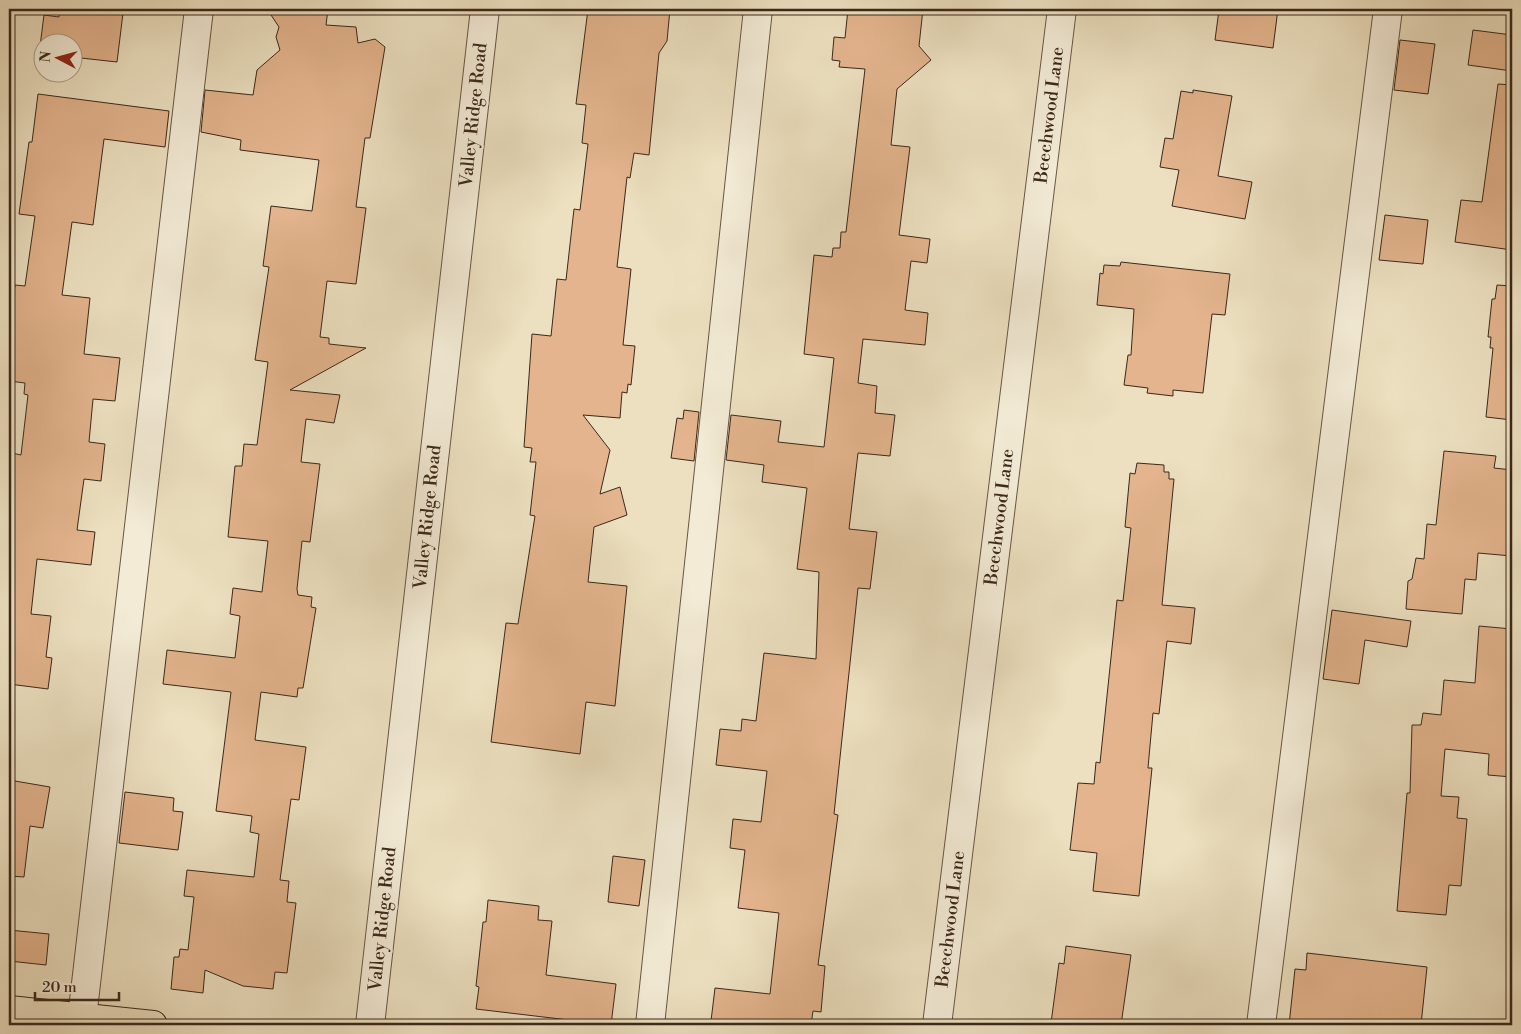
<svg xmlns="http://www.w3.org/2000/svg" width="1521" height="1034" font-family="'Libre Bodoni',serif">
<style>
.building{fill:#e3b48d;stroke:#3b281a}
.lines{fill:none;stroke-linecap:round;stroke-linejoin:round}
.minor-casing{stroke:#675644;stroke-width:30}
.major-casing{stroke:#3b281a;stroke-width:30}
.minor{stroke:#f3ebd6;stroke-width:28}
.major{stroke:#ece0c0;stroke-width:28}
.labels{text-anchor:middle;stroke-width:4.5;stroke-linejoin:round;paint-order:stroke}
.street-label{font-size:18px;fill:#3b281a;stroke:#f3ebd6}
</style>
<rect width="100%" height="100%" fill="#ece0c0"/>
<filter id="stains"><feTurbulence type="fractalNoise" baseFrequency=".004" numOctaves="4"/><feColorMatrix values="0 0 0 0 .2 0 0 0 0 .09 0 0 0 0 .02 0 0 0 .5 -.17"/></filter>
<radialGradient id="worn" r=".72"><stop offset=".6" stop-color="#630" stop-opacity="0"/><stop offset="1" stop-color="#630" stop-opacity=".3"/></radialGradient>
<path class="building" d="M60 9H89L123 13 117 62 72 57V42H42V54H39L44 15 59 17Z
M267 9H328L326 25 356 27 358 43 375 39 385 47 370 138H365L356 207 366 208 356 284 327 281 320 337 329 338V344L366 348 290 390 340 395 334 423 306 419 301 462 320 464 310 542 302 541 297 589 298 595 312 597 311 607 316 608 303 688H298L297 697 261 692 255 740 306 747 299 800 291 799 280 880 289 881 287 902 296 903 287 973 275 972 273 989 243 986 205 970 203 993 171 989 174 957H179L180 949 188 950 194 897 184 896 187 870 254 877 259 834 250 832 252 816 216 811 231 692 163 684 167 650 235 658 240 616 230 614 233 588 262 592 268 541 228 537 235 466H242L244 444 257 445 268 362 255 360 269 267 263 266 271 206 312 211 319 160 240 150 241 140 201 132 205 90 253 95 257 70 280 50 276 37 279 27Z
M588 9H670L667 41 659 53 649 155 634 153 630 178 627 177 617 267 631 269 623 345 635 346 631 385 628 384 627 393 622 392 620 418 583 415 610 450 600 494 620 487 627 515 594 527 588 582 627 586 615 706 586 702 580 754 491 742 506 623 518 624 535 516 530 515 536 462H530L532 448 524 447 532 334 551 336 557 279 566 280 574 209 580 210 588 144 582 143 586 105 576 104Z
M848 9H923L919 46 931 60 897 89 891 145 910 147 899 235 930 239 927 263 911 261 905 310 928 313 925 345 863 339 858 383 877 386 875 413 895 415 890 456 858 453 849 529 877 532 870 589 858 588 834 814 838 815 818 965 825 966 821 1012 813 1011 811 1025H751L711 1021 715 988 770 994 779 913 738 908 745 850 730 848 733 819 761 822 767 771 716 765 720 729 741 731 742 719 756 721 764 653 816 659 819 572 797 569 807 488 762 482 764 465 726 460 731 415 781 421 778 442 824 447 834 358 804 354 814 255 832 257 833 248H840L841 232H846L865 69 839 67 840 61 832 60 834 37 845 38Z
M1246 9H1278L1273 48 1215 40 1219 10Z
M1473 30 1512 35V71L1468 65Z
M1400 40 1435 44 1428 94 1394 90Z
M1498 84 1512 85V250L1455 242 1461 200 1482 202Z
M1193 90 1232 96 1218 176 1252 182 1245 219 1172 206 1179 170 1160 167 1165 138 1173 139 1181 91 1193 93Z
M38 94 169 111 165 147 104 139 93 225 72 222 62 295 90 298 84 354 120 358 115 401 93 399 89 442 105 444 101 481 84 479 77 530 95 532 91 565 37 559 31 614 51 616 46 657 52 658 48 689 9 684V463H11L12 453 21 455 28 395 24 394 25 383 9 381V337L15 285 25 286 35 216 19 214 29 142H32Z
M1385 215 1428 220 1423 264 1379 260Z
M1121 262 1230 274 1225 315 1212 314 1203 393 1173 390V396L1147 393 1148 388 1124 385 1128 355H1131L1134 309 1097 305 1100 273 1103 274 1104 265 1120 266Z
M1497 285 1512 286V420L1486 417 1493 348H1490L1491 337H1488L1492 299H1495Z
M684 410 699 412 694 461 671 458 677 418 683 419Z
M1444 451 1496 456 1494 468 1512 470V556L1478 553 1476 580 1465 579 1462 614 1406 609 1408 581 1412 579 1416 558 1424 559 1427 524 1436 525Z
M1137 463 1164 465V472H1169V479H1174L1162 605 1195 608 1191 644 1167 641 1159 714 1153 713 1148 768H1152L1139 896 1093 891 1097 853 1070 850 1078 783 1094 784 1096 762 1100 763 1117 600 1123 601 1131 528 1125 527 1130 473 1135 474Z
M1332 610 1411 621 1407 647 1365 640 1359 684 1323 679Z
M1479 626 1512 629V777L1488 775 1489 754 1445 749 1441 796 1459 797 1457 818 1467 819 1461 886 1449 885 1446 915 1397 911 1407 793H1410L1412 725H1421L1423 713 1441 715 1444 680 1475 683Z
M9 780 50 787 43 828 30 826 24 877 9 876Z
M125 792 174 798 173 811 183 812 178 850 119 843Z
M613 856 645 860 639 906 608 902Z
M488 900 539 906 538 920 552 921 546 975 616 984 611 1025 476 1009 479 987 476 986 483 922H486Z
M9 930 49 934 46 965 9 961Z
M1066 946 1131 955 1121 1025H1070L1051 1023 1059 963 1064 964Z
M1307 953 1427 967 1421 1025H1289L1295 969 1306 970Z"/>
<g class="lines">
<defs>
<path id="minor" d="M82 1018 199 9
M370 1025 485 9
M650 1025 758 9
M937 1025 1062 9
M1261 1025 1388 9"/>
<path id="major" d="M9 1010 153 1025"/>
</defs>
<use href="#minor" class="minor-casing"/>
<use href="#major" class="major-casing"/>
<use href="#minor" class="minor"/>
<use href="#major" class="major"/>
</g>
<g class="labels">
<g class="street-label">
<text transform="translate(473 115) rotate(-84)" y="6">Valley Ridge Road</text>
<text transform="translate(1049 115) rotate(-83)" y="6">Beechwood Lane</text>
<text transform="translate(427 517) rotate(-84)" y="6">Valley Ridge Road</text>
<text transform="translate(999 517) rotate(-83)" y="6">Beechwood Lane</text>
<text transform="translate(382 919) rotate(-84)" y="6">Valley Ridge Road</text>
<text transform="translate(950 919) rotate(-83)" y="6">Beechwood Lane</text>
</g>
</g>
<rect width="1521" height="1034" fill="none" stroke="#ece0c0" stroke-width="30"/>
<rect x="10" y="10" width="1501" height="1014" fill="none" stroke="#3b281a" stroke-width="2.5"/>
<rect x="15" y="15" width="1491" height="1004" fill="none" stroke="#3b281a"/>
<g transform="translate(58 58) rotate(276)"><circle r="24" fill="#f3ebd6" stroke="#a99d8b"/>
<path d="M0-4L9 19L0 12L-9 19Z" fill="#8f2418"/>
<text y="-8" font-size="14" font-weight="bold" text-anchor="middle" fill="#3b281a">N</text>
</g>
<path d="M35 992v8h84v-8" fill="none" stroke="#3b281a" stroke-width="2.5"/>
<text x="42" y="992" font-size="15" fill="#3b281a" stroke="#f3ebd6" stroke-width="4" paint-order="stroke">20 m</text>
<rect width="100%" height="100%" filter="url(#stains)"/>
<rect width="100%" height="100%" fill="url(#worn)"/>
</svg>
